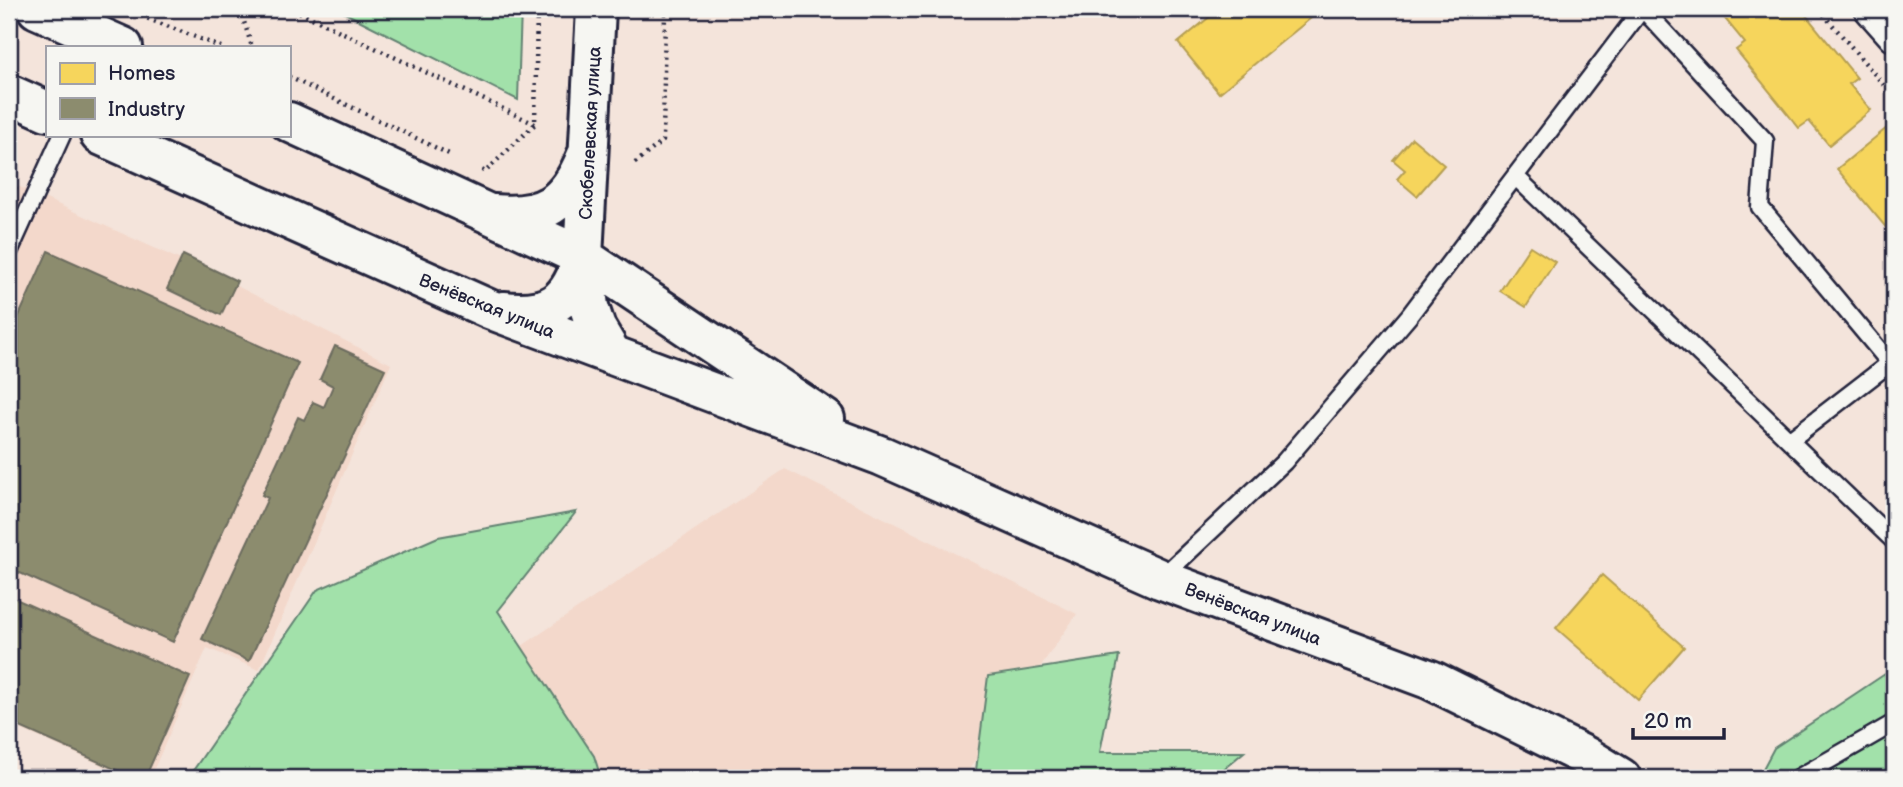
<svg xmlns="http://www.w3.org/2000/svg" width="1903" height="787" font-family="'Balsamiq Sans',sans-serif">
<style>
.built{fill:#f3d8cb}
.green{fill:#a2e1aa;stroke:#628272;stroke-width:2}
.homes{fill:#f6d55c;stroke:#b69f52;stroke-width:2}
.industry{fill:#8c8c6e;stroke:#6c6c5f;stroke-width:2}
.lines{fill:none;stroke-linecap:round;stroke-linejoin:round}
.lane-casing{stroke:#22223b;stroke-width:21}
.street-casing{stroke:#22223b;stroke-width:35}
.secondary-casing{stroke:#22223b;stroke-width:44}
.path{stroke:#22223b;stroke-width:4.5;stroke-dasharray:2 5;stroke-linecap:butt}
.lane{stroke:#f6f6f2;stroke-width:16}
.street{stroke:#f6f6f2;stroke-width:30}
.secondary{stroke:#f6f6f2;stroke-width:38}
.labels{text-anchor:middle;stroke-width:7;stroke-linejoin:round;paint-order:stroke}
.street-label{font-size:18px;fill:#22223b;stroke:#f6f6f2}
</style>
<rect width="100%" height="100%" fill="#f4e4db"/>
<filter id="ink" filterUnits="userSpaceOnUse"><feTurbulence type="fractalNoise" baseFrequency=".0143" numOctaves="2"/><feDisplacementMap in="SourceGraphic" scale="14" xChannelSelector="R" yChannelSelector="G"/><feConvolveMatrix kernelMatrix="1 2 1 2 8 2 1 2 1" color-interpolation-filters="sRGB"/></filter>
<g filter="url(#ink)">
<path class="built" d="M9 182 229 282 391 364 259 670 207 648 150 778H131L9 724Z
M785 469 1077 614 963 778H574L424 712Z"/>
<path class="green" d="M337 9H521L518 100Z
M576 512 498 611 594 756 601 778H188L317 590 438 537Z
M1119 656 1100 752H1244L1213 778H975L988 676Z
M1894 668V778H1758L1774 748Z"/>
<path class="homes" d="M1219 9H1322L1219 93 1178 43Z
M1717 9H1801L1857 78 1849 84 1871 110 1829 145 1809 121 1799 128 1736 50 1745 43Z
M1894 122V237L1837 169Z
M1412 138 1444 165 1417 196 1397 179 1405 170 1393 160Z
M1530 246 1555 262 1526 307 1500 291Z
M1602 575 1684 647 1638 700 1556 628Z"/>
<path class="industry" d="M9 184 17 188 9 205Z
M48 251 298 363 173 642 9 568V338Z
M183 255 237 281 221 315 167 289Z
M335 346 385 369 249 661 202 639 268 498 262 495 298 417 304 420 313 402 324 407 333 386 320 379Z
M9 596 190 677 145 778H135L9 722Z"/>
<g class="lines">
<defs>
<path id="lane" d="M1643 9 1765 141 1760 207 1890 363H1894
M1515 176 1894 541
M9 252 62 135
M1790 440 1890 363
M1161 578 1284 462 1409 316 1642 9
M1798 778 1894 723"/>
<path id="street" d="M1870 9 1894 36"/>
<path id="secondary" d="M37 9 123 47
M596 9 583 257 589 307 596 328 612 355
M9 94 47 111
M289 122 583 257 825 419
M100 135 489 309 882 456 1160 579 1431 680 1585 756 1621 778
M493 214C543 219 567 204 586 157
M503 311C550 316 569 303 583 257"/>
</defs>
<use href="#lane" class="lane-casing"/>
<use href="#street" class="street-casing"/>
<use href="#secondary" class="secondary-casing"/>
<path class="path" d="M240 9 252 47
M293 9 535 124
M1819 9 1894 97
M141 16 221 47
M289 77 449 154
M635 163 663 141 665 9
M482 170 485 172 535 124 537 9"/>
<use href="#lane" class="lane"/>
<use href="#street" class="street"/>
<use href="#secondary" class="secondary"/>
</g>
</g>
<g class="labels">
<g class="street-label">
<text transform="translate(590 133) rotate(-87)" y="6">Скобелевская улица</text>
<text transform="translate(487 306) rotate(22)" y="6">Венёвская улица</text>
<text transform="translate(1253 614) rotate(21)" y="6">Венёвская улица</text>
</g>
</g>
<rect width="1903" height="787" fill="none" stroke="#f6f6f2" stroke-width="35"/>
<rect x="18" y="18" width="1868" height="752" fill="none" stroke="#22223b" stroke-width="2.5" filter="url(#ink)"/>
<rect x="46" y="46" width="245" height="91" fill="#f6f6f2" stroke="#a1a1a9" stroke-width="2"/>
<rect x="60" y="63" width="35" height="21" fill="#f6d55c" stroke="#a1a1a9" stroke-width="2"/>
<text x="108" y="80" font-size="21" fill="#22223b">Homes</text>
<rect x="60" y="98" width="35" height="21" fill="#8c8c6e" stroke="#a1a1a9" stroke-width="2"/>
<text x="108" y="116" font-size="21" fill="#22223b">Industry</text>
<path d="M1633 728v10h91v-10" fill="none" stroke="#22223b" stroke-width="3.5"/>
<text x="1644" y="728" font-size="21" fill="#22223b" stroke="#f6f6f2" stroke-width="5" paint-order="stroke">20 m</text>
</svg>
